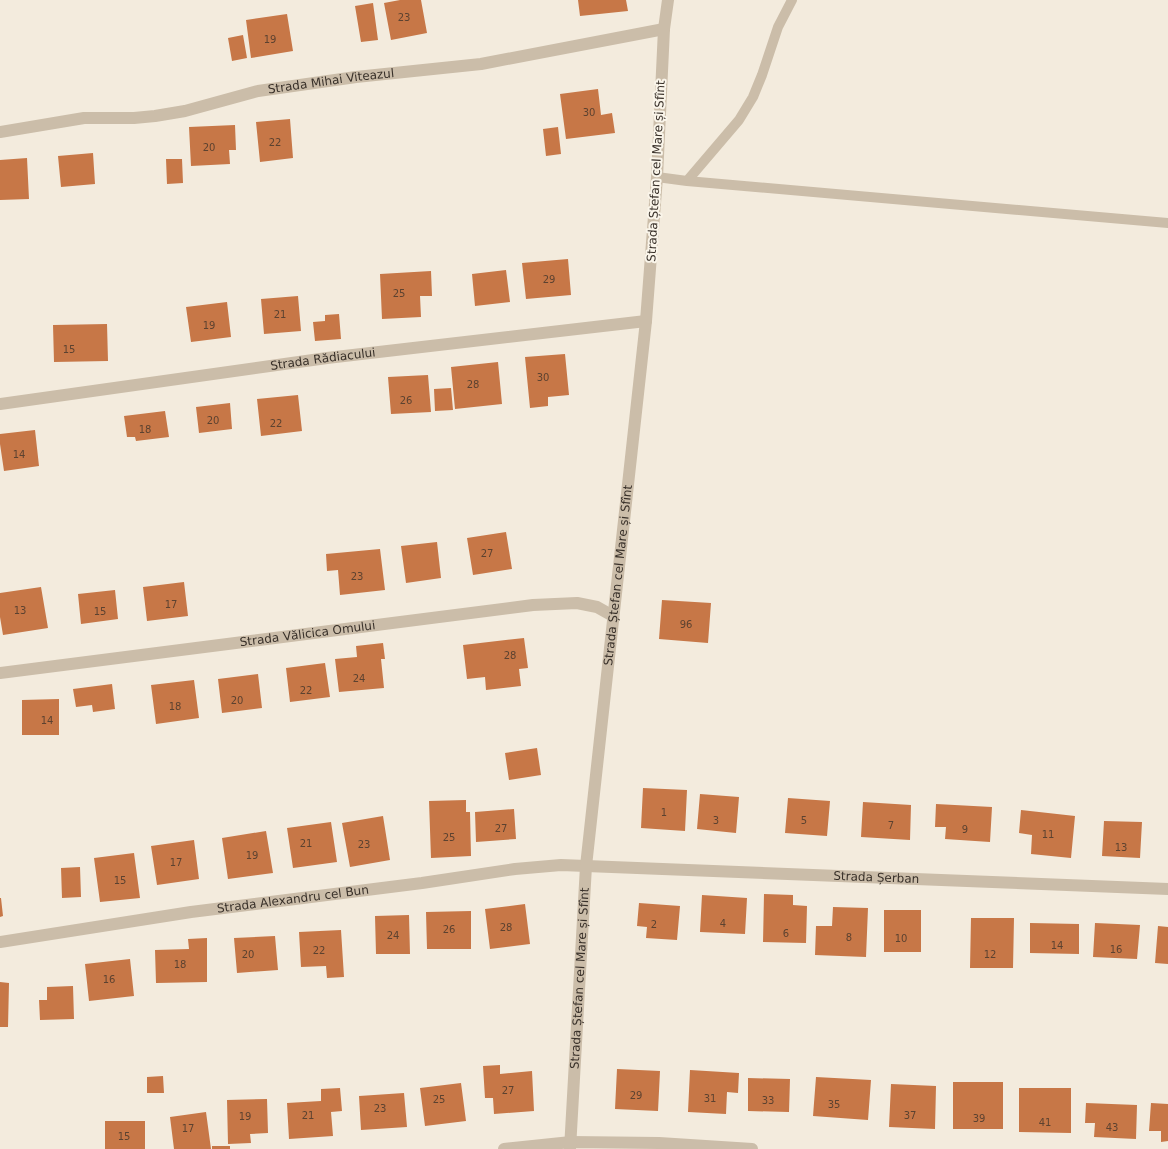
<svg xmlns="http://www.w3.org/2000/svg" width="1168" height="1149" font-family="'DejaVu Sans',sans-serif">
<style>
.building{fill:#c77747}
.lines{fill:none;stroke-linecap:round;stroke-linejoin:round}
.service{stroke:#cbbda9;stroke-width:10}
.minor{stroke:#cbbda9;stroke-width:12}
.tertiary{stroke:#cbbda9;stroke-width:12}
.labels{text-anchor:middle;stroke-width:4;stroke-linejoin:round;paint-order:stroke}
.number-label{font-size:10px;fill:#5c4230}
.street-label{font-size:12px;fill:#383029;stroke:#faf5ea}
</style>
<rect width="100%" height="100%" fill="#f3ebdd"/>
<path class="building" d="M400 0H421L427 33 391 40 384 3Z
M578 0H626L628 11 580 16Z
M373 3 378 40 361 42 355 6Z
M287 14 293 51 251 58 246 20Z
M243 35 247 58 232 61 228 38Z
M598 89 601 115 612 113 615 133 566 139 560 94Z
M290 119 293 158 260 162 256 122Z
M235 125 236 150H229L230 164 191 166 189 127Z
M558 127 561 154 546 156 543 129Z
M93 153 95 184 61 187 58 156Z
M27 158 29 199 0 200V160Z
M166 159H182L183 183 167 184Z
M568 259 571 295 526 299 522 263Z
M506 270 510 302 475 306 472 274Z
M431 271 432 296H420L421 317 382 319 380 274Z
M298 296 301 331 264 334 261 299Z
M227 302 231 337 191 342 186 307Z
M339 314 341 339 315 341 313 322 325 321V315Z
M107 324 108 361 54 362 53 325Z
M565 354 569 395 548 397V406L530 408 525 357Z
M498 362 502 404 455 409 451 367Z
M428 375 431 412 391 414 388 377Z
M451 388 453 410 435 411 434 389Z
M298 395 302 431 261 436 257 399Z
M230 403 232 429 199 433 196 407Z
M165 411 169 437 136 441 135 437H127L124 416Z
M35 430 39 466 4 471 0 444V434Z
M506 532 512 569 473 575 467 538Z
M437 542 441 578 406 583 401 546Z
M380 549 385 590 340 595 338 570 327 571 326 554Z
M184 582 188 616 147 621 143 587Z
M41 587 48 628 3 635 0 617V593Z
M115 590 118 619 81 624 78 594Z
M662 600 711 603 708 643 659 639Z
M524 638 528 668 519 669 521 686 486 690 485 677 467 679 463 645Z
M383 643 385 659H381L384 688 339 692 335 659 357 657 356 646Z
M325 663 330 697 290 702 286 668Z
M258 674 262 708 222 713 218 679Z
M194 680 199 718 156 724 151 685Z
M112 684 115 709 93 712 92 705 76 707 73 689Z
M59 699V735H22V700Z
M537 748 541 775 509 780 505 753Z
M643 788 687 790 685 831 641 828Z
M700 794 739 797 736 833 697 829Z
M788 798 830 801 827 836 785 833Z
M466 800V812H470L471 856 431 858 429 801Z
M863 802 911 805 910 840 861 837Z
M936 804 992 807 990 842 945 839 946 827H935Z
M514 809 516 839 476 842 475 812Z
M1021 810 1075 816 1071 858 1031 854 1032 835 1019 833Z
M383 816 390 860 350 867 342 823Z
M1104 821 1142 822 1140 858 1102 856Z
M331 822 337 862 293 868 287 828Z
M266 831 273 873 228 879 222 838Z
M194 840 199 879 157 885 151 846Z
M134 853 140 898 100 902 94 858Z
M80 867 81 897 62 898 61 868Z
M764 894 793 895V905L807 906 806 943 763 942Z
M702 895 747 898 745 934 700 932Z
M0 898H1L3 916 0 917Z
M639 903 680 906 677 940 646 938 647 927 637 926Z
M525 904 530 944 490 949 485 909Z
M833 907 868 908 866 957 815 955 816 926H832Z
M884 910H921V952H884Z
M471 911V949H427L426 912Z
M409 915 410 954H376L375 916Z
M971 918H1014L1013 968H970Z
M1030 923 1079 924V954L1030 953Z
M1095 923 1140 925 1137 959 1093 957Z
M1158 926 1168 927V964L1155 963Z
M341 930 344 977 327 978 326 966 301 967 299 932Z
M275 936 278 970 237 973 234 938Z
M207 938V982L156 983 155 950 189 949 188 939Z
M130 959 134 996 89 1001 85 964Z
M0 982 9 983 8 1027H0Z
M73 986 74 1019 40 1020 39 1000H47V987Z
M500 1065V1074L532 1071 534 1111 494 1114 493 1098H485L483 1066Z
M617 1069 660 1071 658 1111 615 1109Z
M690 1070 739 1073 738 1093 727 1092 726 1114 688 1112Z
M163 1076 164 1093H147V1077Z
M816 1077 871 1080 868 1120 813 1116Z
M748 1078 790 1079 789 1112 748 1111Z
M953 1082H1003V1129H953Z
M461 1083 466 1121 425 1126 420 1088Z
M891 1084 936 1086 935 1129 889 1127Z
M340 1088 342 1111 331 1112 333 1136 289 1139 287 1103 321 1101V1089Z
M1019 1088H1071V1133L1019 1132Z
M404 1093 407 1127 361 1130 359 1096Z
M267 1099 268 1133 250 1134 251 1143 228 1144 227 1100Z
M1086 1103 1137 1105 1136 1139 1094 1137 1095 1123H1085Z
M1151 1103 1168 1104V1141L1161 1142V1131H1149Z
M206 1112 211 1149H174L170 1117Z
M105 1121H145V1149H105Z
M212 1146H230V1149H212Z"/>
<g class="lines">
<path class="service" d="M657 177 687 181 1168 223
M687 181 739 120 753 97 762 75 778 27 792 0"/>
<g class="minor">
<path id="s1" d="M0 132 84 118H134L155 116 185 111 258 91 356 77 481 64 664 29"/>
<path d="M657 177 664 29 668 0"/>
<path id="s2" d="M0 404 327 358 646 321"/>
<path id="s3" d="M0 673 533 605 577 603 597 607 613 616"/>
<path id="s4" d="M0 942 191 912 422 883 515 869 561 865 1168 889"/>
<path d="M504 1149 571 1142 659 1143 752 1149"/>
</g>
<path class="tertiary" id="s5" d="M570 1149 586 866 646 321 657 177"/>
</g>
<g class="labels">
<g class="number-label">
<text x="404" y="21">23</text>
<text x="270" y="43">19</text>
<text x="589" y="116">30</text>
<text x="275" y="146">22</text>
<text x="209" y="151">20</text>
<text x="549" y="283">29</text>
<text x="399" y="297">25</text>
<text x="280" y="318">21</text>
<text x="209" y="329">19</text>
<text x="69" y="353">15</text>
<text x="543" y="381">30</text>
<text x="473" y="388">28</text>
<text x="406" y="404">26</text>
<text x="213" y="424">20</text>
<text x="276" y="427">22</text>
<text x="145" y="433">18</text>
<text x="19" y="458">14</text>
<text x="487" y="557">27</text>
<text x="357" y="580">23</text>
<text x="171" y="608">17</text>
<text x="20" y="614">13</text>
<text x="100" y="615">15</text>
<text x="686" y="628">96</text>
<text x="510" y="659">28</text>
<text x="359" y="682">24</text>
<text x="306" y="694">22</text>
<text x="237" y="704">20</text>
<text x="175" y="710">18</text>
<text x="47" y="724">14</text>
<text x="664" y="816">1</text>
<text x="716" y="824">3</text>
<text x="804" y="824">5</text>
<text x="891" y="829">7</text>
<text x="501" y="832">27</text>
<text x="965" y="833">9</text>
<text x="1048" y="838">11</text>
<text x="449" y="841">25</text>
<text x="306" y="847">21</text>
<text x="364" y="848">23</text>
<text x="1121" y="851">13</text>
<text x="252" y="859">19</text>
<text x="176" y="866">17</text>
<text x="120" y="884">15</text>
<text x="723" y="927">4</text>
<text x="654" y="928">2</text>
<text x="506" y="931">28</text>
<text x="449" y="933">26</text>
<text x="786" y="937">6</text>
<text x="393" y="939">24</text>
<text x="849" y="941">8</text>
<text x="901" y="942">10</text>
<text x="1057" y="949">14</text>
<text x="1116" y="953">16</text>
<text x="319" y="954">22</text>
<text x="248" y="958">20</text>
<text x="990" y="958">12</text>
<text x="180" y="968">18</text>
<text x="109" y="983">16</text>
<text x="508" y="1094">27</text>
<text x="636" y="1099">29</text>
<text x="710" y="1102">31</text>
<text x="439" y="1103">25</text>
<text x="768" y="1104">33</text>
<text x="834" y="1108">35</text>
<text x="380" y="1112">23</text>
<text x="308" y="1119">21</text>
<text x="910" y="1119">37</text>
<text x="245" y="1120">19</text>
<text x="979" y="1122">39</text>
<text x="1045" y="1126">41</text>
<text x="1112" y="1131">43</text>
<text x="188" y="1132">17</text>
<text x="124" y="1140">15</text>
</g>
<g class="street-label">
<text dy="4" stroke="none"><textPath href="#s1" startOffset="336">Strada Mihai Viteazul</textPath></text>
<text transform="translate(656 171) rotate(-87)" y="4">Strada Ștefan cel Mare și Sfînt</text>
<text dy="4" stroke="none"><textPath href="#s2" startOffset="326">Strada Rădiacului</textPath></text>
<text dy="4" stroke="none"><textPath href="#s5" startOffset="576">Strada Ștefan cel Mare și Sfînt</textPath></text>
<text dy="4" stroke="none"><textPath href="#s3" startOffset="310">Strada Vălicica Omului</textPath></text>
<text dy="4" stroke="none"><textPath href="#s4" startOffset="882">Strada Șerban</textPath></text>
<text dy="4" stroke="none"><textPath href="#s4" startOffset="296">Strada Alexandru cel Bun</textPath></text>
<text dy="4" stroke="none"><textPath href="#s5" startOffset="171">Strada Ștefan cel Mare și Sfînt</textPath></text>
</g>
</g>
</svg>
